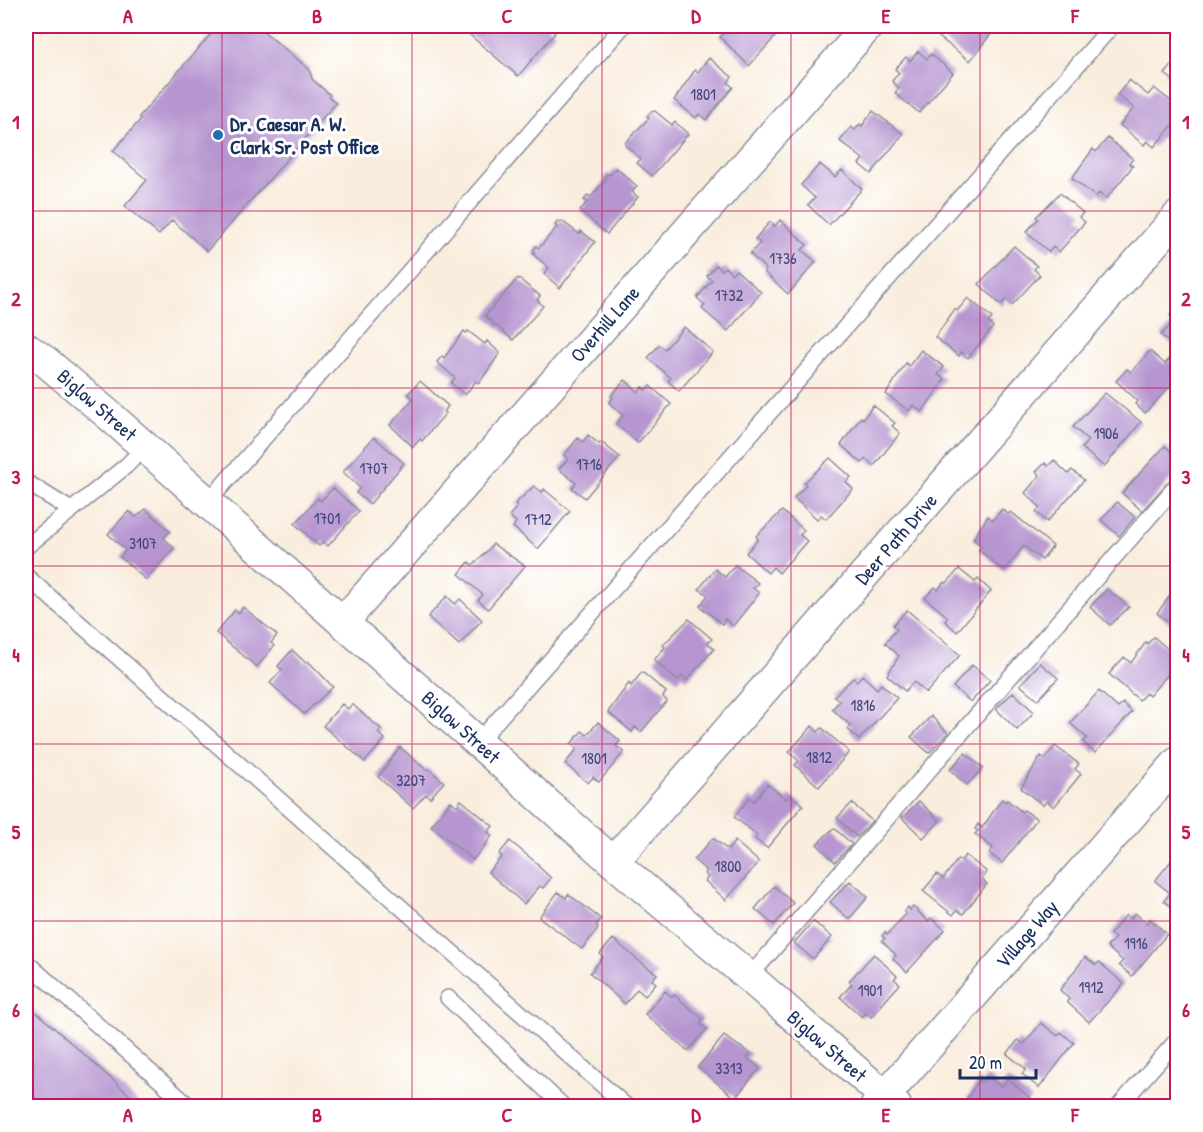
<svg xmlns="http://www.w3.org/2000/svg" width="1203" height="1132" font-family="'Patrick Hand',sans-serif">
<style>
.building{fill:#b695d0}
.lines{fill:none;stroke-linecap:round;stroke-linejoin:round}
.service-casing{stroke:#8a8e9e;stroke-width:18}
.minor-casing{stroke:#8a8e9e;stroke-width:33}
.service{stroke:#fff;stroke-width:15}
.minor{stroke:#fff;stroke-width:30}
.grid{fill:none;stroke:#c2185b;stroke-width:1.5;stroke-opacity:0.55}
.poi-dot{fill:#1f6fb2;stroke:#fff;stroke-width:2}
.labels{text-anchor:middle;stroke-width:6;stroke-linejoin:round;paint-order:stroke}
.number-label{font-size:16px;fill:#42487a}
.poi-label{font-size:20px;font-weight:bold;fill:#1b2f5e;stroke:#fff;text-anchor:start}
.street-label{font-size:20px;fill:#1b2f5e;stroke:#fff}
.neatline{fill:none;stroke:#c2185b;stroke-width:2}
.grid-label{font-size:20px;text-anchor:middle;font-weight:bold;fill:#c2185b}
</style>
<rect width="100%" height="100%" fill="#fff"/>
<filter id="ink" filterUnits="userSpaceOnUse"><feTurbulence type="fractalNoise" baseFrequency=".0167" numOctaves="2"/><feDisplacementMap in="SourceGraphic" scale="12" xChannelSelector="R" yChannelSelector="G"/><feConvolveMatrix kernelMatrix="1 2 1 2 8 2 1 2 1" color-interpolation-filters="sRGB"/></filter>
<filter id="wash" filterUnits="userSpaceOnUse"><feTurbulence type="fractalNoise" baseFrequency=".008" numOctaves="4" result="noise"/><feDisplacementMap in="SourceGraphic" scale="24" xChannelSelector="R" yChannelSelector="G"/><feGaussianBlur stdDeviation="1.35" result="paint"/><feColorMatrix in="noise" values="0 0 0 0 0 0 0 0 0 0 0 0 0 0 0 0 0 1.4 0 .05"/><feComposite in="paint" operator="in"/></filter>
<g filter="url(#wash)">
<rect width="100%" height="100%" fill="#f9eddd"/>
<g id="blocks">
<path class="building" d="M218 26H257L309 69 312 79 330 95 329 97 336 103 207 251 172 220 159 235 125 206 147 180 113 151 141 119 139 117Z
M479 26H546L555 33 518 76 470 35Z
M730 26H780L783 28 749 66 720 37Z
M947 26H997L970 61 939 37Z
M918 51 927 59 931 54 953 73 919 113 895 93 899 88 892 81 899 73 895 69 906 57 910 61Z
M709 58 732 77 728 83 733 87 706 120 699 114 696 118 674 100 695 70 698 72Z
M1178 58V84L1165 74Z
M1129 80 1148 95 1154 88 1177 106 1173 110 1178 114V119L1154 147 1147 141 1144 145 1120 125 1134 108 1117 95Z
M655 111 672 125 675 122 688 134 652 176 637 163 641 159 626 146 625 143 649 118 647 116 651 112Z
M873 111 903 134 871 174 859 164 863 159 840 141 851 127 855 130 860 124 862 126Z
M1108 138 1133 159 1129 163 1133 166 1106 199 1099 193 1096 197 1072 178 1093 149 1096 152Z
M820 164 835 177 842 170 862 189 829 225 808 205 815 198 801 185Z
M616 168 637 186 632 192 638 197 607 234 580 211 587 202 584 200 588 195 591 197 606 179 604 178 607 174 610 175Z
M1060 193 1083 213 1079 217 1085 222 1059 252 1053 247 1049 252 1026 232 1038 219 1036 217Z
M780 220 807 245 802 250 816 262 788 294 764 272 766 269 750 254 760 243 755 239 770 222 775 226Z
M558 221 560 223 562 221 579 234 581 231 595 242 560 288 544 274 549 268 533 254 535 252 533 251 536 246 539 248 557 227 555 225Z
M1014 246 1037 266 1034 269 1040 275 1012 305 1006 299 1001 305 979 284Z
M716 265 722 270 725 267 732 274 736 270 761 292 728 331 702 309 705 305 697 298 712 280 707 276Z
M518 278 540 296 537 300 543 306 513 340 485 316Z
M968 298 992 318 988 322 993 327 968 358 961 352 959 356 935 337 955 309 957 311Z
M1178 308V350L1161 335 1175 320 1170 315Z
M684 327 713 352 679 391 668 381 671 378 648 358 659 345 665 349Z
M464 331 466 333 468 331 485 344 487 341 500 353 479 383 476 381 465 395 451 383 455 378 437 362 442 356 444 358Z
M921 350 944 367 938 375 945 379 922 412 913 405 909 411 886 394 906 363 909 366Z
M1150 351 1165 364 1169 359 1178 367V378L1145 413 1135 404 1138 401 1116 381 1127 369 1131 372Z
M625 380 639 392 642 387 645 390 650 386 671 404 638 443 616 424 623 415 609 403 613 398 611 396Z
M420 381 448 406 444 412 446 413 422 441 420 439 413 447 390 425 413 399 408 394Z
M1105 393 1141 422 1104 467 1082 448 1088 440 1073 427Z
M873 405 895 423 892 426 900 433 874 466 866 459 862 463 841 445 861 417 863 419Z
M588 435 599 444 601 442 620 457 585 498 572 488 576 483 559 469 568 459 564 455 578 438 583 442Z
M374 437 404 463 370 504 356 493 360 488 343 472Z
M1165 446 1178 457V471L1142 511 1122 493Z
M830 458 851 477 846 482 853 489 826 519 821 515 817 519 794 498 806 485 804 483Z
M1054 460 1068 474 1072 470 1084 480 1047 522 1036 512 1040 507 1025 493 1040 475 1036 472 1045 463 1048 466Z
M534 486 542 492 544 489 570 511 538 549 513 527 516 522 509 516 518 506 515 504Z
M333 488 359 511 328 546 323 542 319 546 295 524 318 498 321 501Z
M1117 502 1135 517 1119 536 1101 520Z
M146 509 170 531 164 538 174 548 146 580 120 557 126 550 108 534 129 511 136 517Z
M1002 509 1008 514 1011 512 1053 546 1042 560 1024 546 1004 571 979 550 982 546 973 539 988 516 993 520Z
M782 511 804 530 800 535 807 541 779 573 773 567 768 573 746 553 758 539 756 536Z
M493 544 525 566 488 609 478 600 483 595 459 574 469 562 472 565 480 559Z
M735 565 758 583 753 588 759 593 733 626 725 619 722 624 700 606 708 595 699 589 715 569 725 577Z
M959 569 975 582 978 579 991 591 957 632 945 621 948 617 925 598 935 587 938 590 944 582 946 584Z
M1107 589 1129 607 1110 625 1090 607Z
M1175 589 1178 591V630L1157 613Z
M447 596 455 604 460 599 482 620 459 645 428 617Z
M243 607 277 635 271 643 274 646 257 667 216 633 235 610 239 613Z
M907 610 960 655 926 693 914 682 905 691 887 675 899 656 885 643 897 629 893 625Z
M689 619 712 639 708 643 714 649 687 680 682 676 678 681 654 660 665 647 663 645Z
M1154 637 1177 657 1171 663 1175 666 1149 696 1146 693 1139 700 1109 674 1124 657 1131 663 1146 642 1148 643Z
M292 650 306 663 308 661 333 687 304 714 270 683 282 670 278 666Z
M1040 663 1058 678 1038 700 1020 685Z
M972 665 990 680 971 702 953 687Z
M642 672 666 692 663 697 667 701 641 732 635 727 632 732 608 712 629 683 631 686Z
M862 675 877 689 881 684 897 698 859 740 848 729 851 726 832 709 840 701 834 696 853 678 857 681Z
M1099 691 1118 708 1123 703 1132 712 1095 753 1083 742 1087 738 1070 723Z
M1013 692 1034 712 1017 730 996 709Z
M342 704 348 709 352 704 381 729 378 733 385 739 365 762 323 726Z
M931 716 948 733 929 753 911 737Z
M598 722 620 741 616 746 624 752 599 782 593 777 588 783 565 764 577 749 571 744 582 731 587 735Z
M812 726 818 732 822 728 849 752 819 787 795 765 799 761 789 752Z
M1055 746 1079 764 1075 769 1081 774 1054 807 1047 801 1043 805 1021 788 1041 756 1045 759Z
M400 747 425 769H429L444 782 430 798 426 794 413 808 378 777Z
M965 753 983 768 967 785 950 770Z
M767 784 786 799 790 795 803 805 767 848 755 839 757 835 734 817 750 797 754 801Z
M1002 799 1005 802 1007 800 1022 812 1024 810 1037 819 1002 863 989 853 993 848 975 834 978 831 975 829 978 824 982 828Z
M461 800 493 826 488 832 492 836 473 860 431 826 451 801 457 806Z
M919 801 940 821 923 838 902 818Z
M852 803 872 821 857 837 837 818Z
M834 828 852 844 835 862 817 844Z
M713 838 728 850 735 841 759 862 726 900 705 881 708 877 705 874 707 871 694 860Z
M510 841 539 865 538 866 551 878 543 888 540 886 524 904 488 872 502 857 499 854Z
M965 855 987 872 982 879 987 884 963 914 957 910 953 915 923 891 937 874 943 879 958 859 961 861Z
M1175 856 1178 858V912L1164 901 1170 893 1155 881Z
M850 881 868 897 849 919 830 902Z
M774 886 793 903 774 925 755 909Z
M558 892 566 898 568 894 601 919 596 925 598 927 597 930 582 949 539 917Z
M908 907 910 910 913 907 928 921 931 918 945 930 907 972 893 959 896 955 882 941 885 938 882 936 885 932 887 935 906 914 904 912Z
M1135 913 1147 923 1150 919 1167 934 1132 976 1119 965 1123 961 1107 947 1115 938 1110 934 1126 915 1130 919Z
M813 921 832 937 813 959 794 943Z
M613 939 639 961 657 974 652 980 656 983 645 996 637 989 625 1004 590 973 603 957 600 954Z
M874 954 897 976 894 979 900 984 871 1017 866 1013 862 1017 840 997 852 984 849 981Z
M1085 957 1096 965 1099 962 1124 984 1089 1022 1067 1002 1069 999 1060 990Z
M665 991 672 997 674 995 703 1019 700 1023 707 1029 688 1051 645 1014Z
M26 1003 142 1106H26Z
M1041 1023 1058 1036 1061 1032 1074 1043 1039 1088 1022 1074 1026 1069 1007 1054 1018 1040 1024 1044Z
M724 1036 751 1054 747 1058 760 1068 735 1098 698 1067Z
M987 1076 1001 1087 1008 1079 1031 1099 1025 1106H977L967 1098 979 1080 982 1082Z"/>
</g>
</g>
<g filter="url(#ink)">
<use href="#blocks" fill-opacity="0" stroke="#8a8e9e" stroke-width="1.5"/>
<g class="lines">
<defs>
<path id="service" d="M26 482 71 510
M208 502 623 26
M26 547 126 466 145 447
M26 576 626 1106
M478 742 1112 26
M26 962 189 1106
M749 977 1178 484
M448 998 563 1106
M1119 1106 1178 1039"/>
<path id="minor" d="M26 348 45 361 110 416 613 862 749 977 896 1106
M343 622 868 26
M613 862 1178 216
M876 1106 1178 762"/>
</defs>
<use href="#service" class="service-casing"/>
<use href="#minor" class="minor-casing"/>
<use href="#service" class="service"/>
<use href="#minor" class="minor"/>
</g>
</g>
<path class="grid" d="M222 26V1106M412 26V1106M602 26V1106M791 26V1106M980 26V1106M26 211H1178M26 388H1178M26 566H1178M26 744H1178M26 921H1178"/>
<circle class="poi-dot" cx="218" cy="135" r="6"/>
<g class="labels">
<g class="number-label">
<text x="703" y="100">1801</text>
<text x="783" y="264">1736</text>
<text x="729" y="301">1732</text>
<text x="1106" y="439">1906</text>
<text x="589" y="470">1716</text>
<text x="374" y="474">1707</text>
<text x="327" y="524">1701</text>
<text x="538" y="525">1712</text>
<text x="143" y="549">3107</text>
<text x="863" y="711">1816</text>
<text x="819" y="763">1812</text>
<text x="594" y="764">1801</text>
<text x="411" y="786">3207</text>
<text x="728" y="872">1800</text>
<text x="1136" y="949">1916</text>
<text x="1091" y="993">1912</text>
<text x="870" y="996">1901</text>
<text x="729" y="1074">3313</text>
</g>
<g class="poi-label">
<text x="230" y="131">Dr. Caesar A. W.<tspan x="230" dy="23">Clark Sr. Post Office</tspan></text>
</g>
<g class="street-label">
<text transform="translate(605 324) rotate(-49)" y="7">Overhill Lane</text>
<text transform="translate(97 405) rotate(41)" y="7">Biglow Street</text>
<text transform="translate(896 539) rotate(-49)" y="7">Deer Path Drive</text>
<text transform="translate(461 727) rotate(42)" y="7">Biglow Street</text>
<text transform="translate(1027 934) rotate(-49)" y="7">Village Way</text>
<text transform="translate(827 1046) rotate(41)" y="7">Biglow Street</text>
</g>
</g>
<rect width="1203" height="1132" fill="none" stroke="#fff" stroke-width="66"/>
<path d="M960 1069v9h76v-9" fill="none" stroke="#1b2f5e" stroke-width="3"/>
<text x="969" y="1069" font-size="18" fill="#1b2f5e" stroke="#ffffff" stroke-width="4.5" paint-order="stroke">20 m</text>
<rect x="33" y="33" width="1137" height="1066" class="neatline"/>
<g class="grid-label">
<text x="128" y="23">A</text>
<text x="317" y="23">B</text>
<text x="507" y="23">C</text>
<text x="696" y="23">D</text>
<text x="886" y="23">E</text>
<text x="1075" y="23">F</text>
<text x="16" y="129">1</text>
<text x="1186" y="129">1</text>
<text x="16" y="306">2</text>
<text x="1186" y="306">2</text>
<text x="16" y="484">3</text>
<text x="1186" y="484">3</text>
<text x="16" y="662">4</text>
<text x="1186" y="662">4</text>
<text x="16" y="839">5</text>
<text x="1186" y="839">5</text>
<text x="16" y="1017">6</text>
<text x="1186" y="1017">6</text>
<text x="128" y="1122">A</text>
<text x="317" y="1122">B</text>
<text x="507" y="1122">C</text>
<text x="696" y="1122">D</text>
<text x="886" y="1122">E</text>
<text x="1075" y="1122">F</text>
</g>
</svg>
